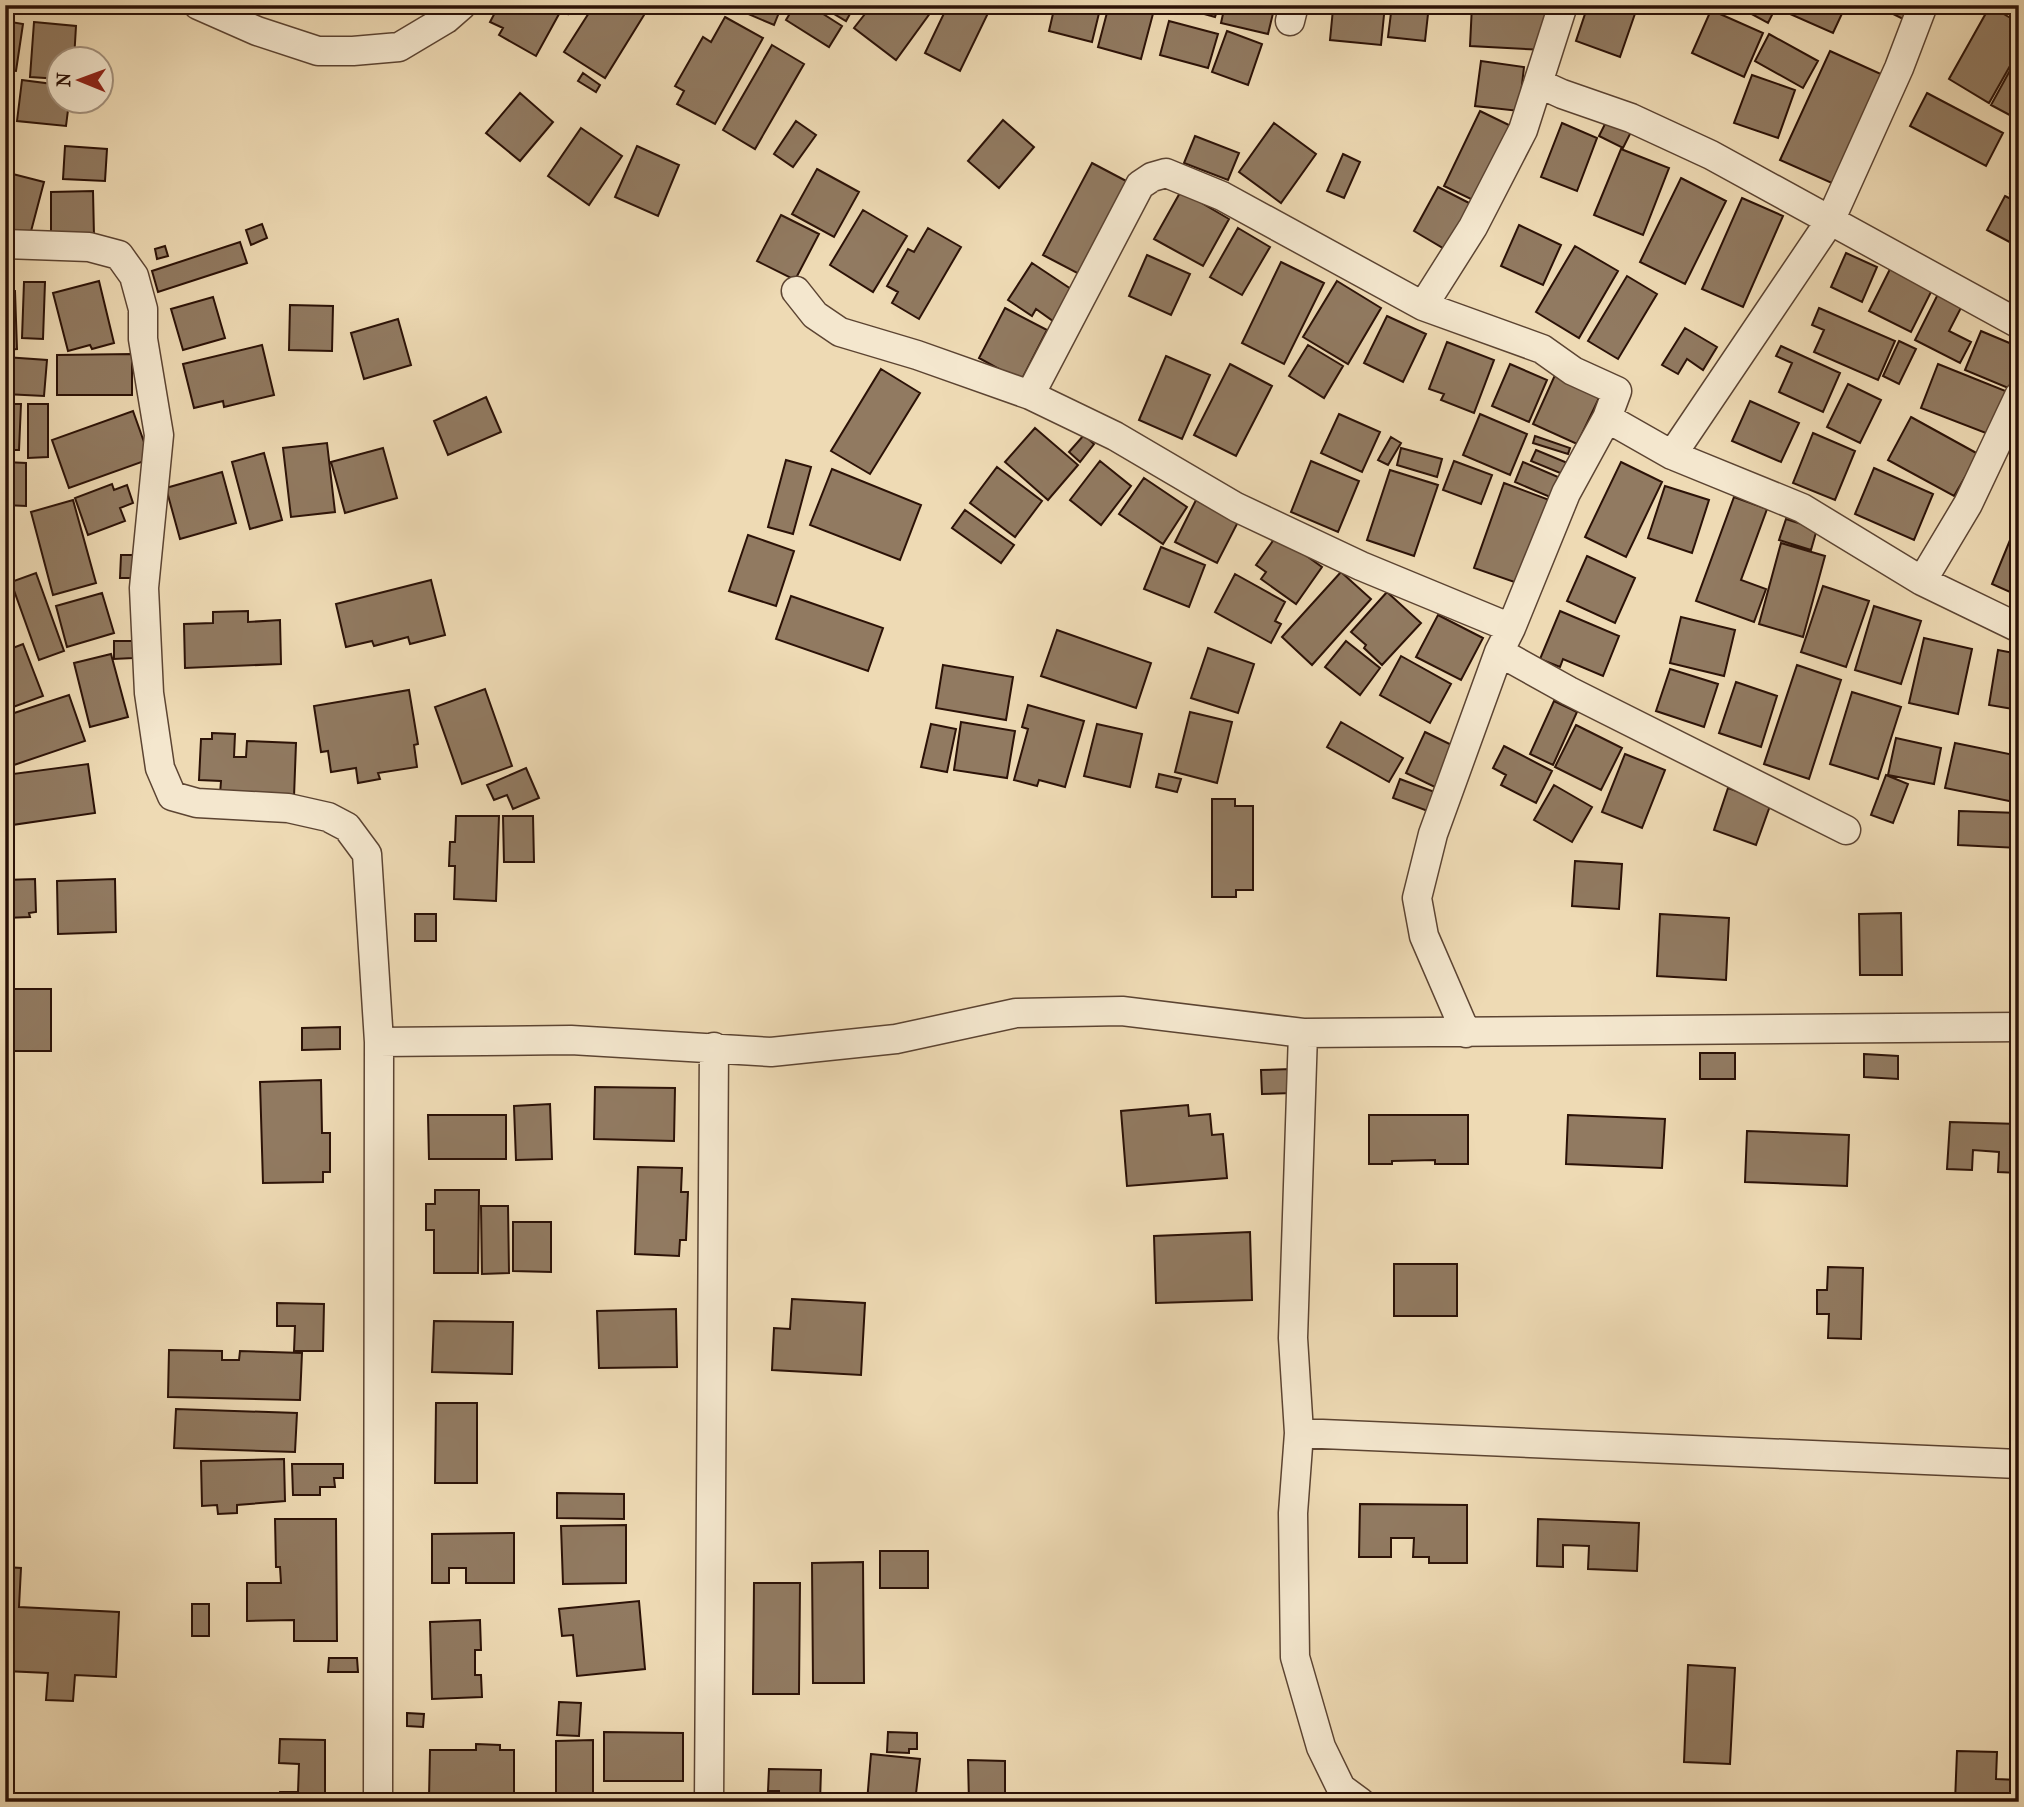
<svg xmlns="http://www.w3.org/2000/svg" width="2024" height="1807" font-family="'IM FELL French Canon',serif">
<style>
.building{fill:#917a61;stroke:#2c1207;stroke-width:2}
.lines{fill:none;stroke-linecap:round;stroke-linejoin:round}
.street-casing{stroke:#5c4432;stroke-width:31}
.street{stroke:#f4e7ce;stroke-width:28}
</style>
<rect width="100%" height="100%" fill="#eedab4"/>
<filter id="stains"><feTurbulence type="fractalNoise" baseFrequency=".00286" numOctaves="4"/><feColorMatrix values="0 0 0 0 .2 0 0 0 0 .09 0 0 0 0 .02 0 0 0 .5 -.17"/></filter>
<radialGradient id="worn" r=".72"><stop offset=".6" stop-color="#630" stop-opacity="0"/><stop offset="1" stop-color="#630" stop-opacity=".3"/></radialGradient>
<path class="building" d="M499 5H545L559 14 536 56 499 35 503 28 490 22Z
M555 5H574L568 14Z
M594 5 649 7 605 78 564 52Z
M745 5H782L774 25 746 13 749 7Z
M795 5H809L842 26 829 47 786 20Z
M819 5H855L846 21Z
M872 5H936L896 60 854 28Z
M948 5 991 7 960 71 925 53Z
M1055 5H1101L1092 42 1049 31Z
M1109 5H1135L1154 10 1141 59 1098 47Z
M1172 5H1219L1215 17Z
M1225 5H1275L1268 34 1221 23Z
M1326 5H1385L1381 45 1330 40 1333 9H1326Z
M1392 5H1429L1425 41 1388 37Z
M1472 5H1548L1545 50 1470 46Z
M1588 5H1638L1620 57 1576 41Z
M1735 5H1777L1768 23Z
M1794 5H1846L1833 33 1790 14Z
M1875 5H1910L1903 19Z
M1995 5H2019V19Z
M1990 6 2019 23V50L1989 103 1949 79Z
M1711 10 1763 33 1744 77 1692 53Z
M725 17 763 38 715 124 677 104 684 91 675 86 703 37 711 42Z
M5 21 23 24 16 71 5 70Z
M1169 21 1218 34 1208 68 1160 55Z
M34 22 76 26 74 60H60V79L30 77Z
M1227 31 1262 44 1248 85 1212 72Z
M1769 34 1818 61 1803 88 1755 61Z
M772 45 804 64 755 149 723 130Z
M1830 51 1883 75 1834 184 1780 160Z
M2019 54V120L1991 105Z
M1481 61 1524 67 1519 111 1475 106Z
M583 73 600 85 596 92 578 81Z
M1752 75 1795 90 1778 138 1734 123Z
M22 80 60 85V102H69L66 126 17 121Z
M520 93 553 122 520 161 486 133Z
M1927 93 2003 133 1986 166 1910 126Z
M1480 111 1513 127 1477 202 1444 186Z
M1003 120 1034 147 999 188 968 161Z
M1607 120 1631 132 1623 148 1599 136Z
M796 121 816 135 793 167 774 154Z
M1274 123 1316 154 1281 203 1239 172Z
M1562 123 1597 138 1577 191 1541 177Z
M581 128 622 156 589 205 548 176Z
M1195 136 1239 153 1228 180 1184 163Z
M65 146 107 149 105 181 63 179Z
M637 146 679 165 658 216 615 197Z
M1621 149 1669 168 1643 235 1594 215Z
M1343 154 1360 162 1344 198 1327 191Z
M1092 163 1130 183 1081 275 1043 255Z
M817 169 859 192 834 237 792 214Z
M5 172 44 182 30 235 5 228Z
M2019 173V197L2010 193Z
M1681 178 1726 201 1685 284 1640 262Z
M1438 187 1473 205 1448 251 1414 231Z
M93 191 94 236 51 237V192Z
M1181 191 1229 219 1203 266 1154 239Z
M2005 196 2019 203V247L1987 230Z
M1742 198 1783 216 1743 307 1702 289Z
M863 210 907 236 873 292 830 265Z
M781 215 819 234 795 280 757 261Z
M262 224 267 238 251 245 246 230Z
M1519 225 1561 245 1543 285 1501 266Z
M928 228 961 247 919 319 892 303 898 292 887 286 908 249 914 252Z
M1238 228 1270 247 1242 295 1210 277Z
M240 242 247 263 158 292 152 271Z
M165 246 168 256 157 259 155 249Z
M1575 246 1618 271 1579 338 1536 312Z
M1846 253 1877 267 1862 302 1831 287Z
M1147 255 1190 274 1171 315 1129 296Z
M1281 262 1324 283 1284 364 1242 343Z
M1032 263 1074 291 1053 321 1036 309 1032 316 1008 300Z
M1890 269 1932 290 1911 332 1869 311Z
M1627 276 1657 294 1618 359 1588 341Z
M99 281 114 343 92 349 90 345 68 351 53 293Z
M1337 281 1381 308 1348 364 1303 337Z
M24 282H45L43 339 22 338Z
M1940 290 1964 302 1949 331 1971 342 1960 363 1915 340Z
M15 291 17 349 5 350V292Z
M213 297 225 338 183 350 171 309Z
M290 305 333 306 332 351 289 350Z
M1005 308 1047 330 1021 381 979 358Z
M1819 308 1895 341 1878 380 1814 352 1824 330 1812 325Z
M1387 316 1426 334 1403 382 1364 363Z
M398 319 411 365 364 379 351 333Z
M1685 328 1717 347 1703 370 1687 359 1678 374 1662 365Z
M1981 331 2019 347V377L2013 390 1965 370Z
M1899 341 1916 349 1899 384 1883 376Z
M1447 342 1494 360 1474 413 1441 400 1444 394 1429 389Z
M262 345 274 395 224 407 223 401 194 408 183 364Z
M1308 345 1343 366 1324 398 1289 376Z
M1781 346 1840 373 1823 412 1779 392 1792 363 1776 356Z
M132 354V395H57V355Z
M1166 356 1210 375 1182 439 1139 420Z
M5 357 47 360 44 396 5 394Z
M1230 364 1272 386 1236 456 1194 435Z
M1510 364 1547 380 1529 422 1492 406Z
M1938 364 2008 392 1991 435 1921 408Z
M881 369 920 393 870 474 831 451Z
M1555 375 1600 396 1577 444 1533 424Z
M1848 384 1881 400 1860 443 1827 427Z
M486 397 501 432 448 455 434 421Z
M1750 401 1799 423 1781 462 1732 441Z
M5 404H21L19 450H5Z
M28 404H48V457L28 458Z
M133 411 150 459 69 488 52 440Z
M1339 414 1380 432 1362 472 1321 453Z
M1480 414 1527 434 1510 475 1463 455Z
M1911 417 1989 460 1976 483 1965 477 1954 496 1888 460Z
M1035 428 1078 465 1048 500 1005 462Z
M1813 433 1855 451 1835 500 1793 483Z
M1084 435 1094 444 1080 462 1069 452Z
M1535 436 1570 448 1568 454 1533 443Z
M1391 437 1401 443 1388 465 1378 460Z
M327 443 335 512 291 517 283 448Z
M383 448 397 498 345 513 331 462Z
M1401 448 1442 459 1437 477 1397 465Z
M1536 450 1570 464 1565 475 1531 461Z
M264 453 282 520 250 529 232 462Z
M786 460 811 467 793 534 768 527Z
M1100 461 1131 486 1101 525 1070 500Z
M1311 461 1359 481 1338 532 1291 512Z
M1454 461 1492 475 1481 504 1443 490Z
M5 462 26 463V506L5 505Z
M1523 462 1565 480 1557 500 1515 482Z
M1621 462 1662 482 1626 557 1585 537Z
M997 467 1042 501 1015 537 970 503Z
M1874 468 1933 494 1914 540 1855 514Z
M832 469 921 505 900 560 810 525Z
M1390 470 1438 485 1414 556 1367 540Z
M222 472 236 523 180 539 166 488Z
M1144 478 1187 507 1163 544 1119 514Z
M1504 483 1552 501 1523 585 1474 568Z
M112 484 114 490 127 485 133 503 120 508 125 521 88 535 75 498Z
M1665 486 1709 500 1692 553 1648 538Z
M1734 497 1767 509 1741 580 1766 589 1754 622 1696 601Z
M73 500 96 583 53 595 31 512Z
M1196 500 1238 522 1217 563 1175 542Z
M965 510 1014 545 1001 563 952 528Z
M1786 519 1817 529 1811 550 1779 540Z
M2015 528 2019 530V596L1992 584Z
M748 535 794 551 776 606 729 591Z
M1277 535 1322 567 1296 604 1261 579 1266 572 1256 565Z
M1781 543 1825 556 1803 637 1759 624Z
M1161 547 1205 565 1189 607 1144 589Z
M121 555H135L134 578H120Z
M1587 556 1635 578 1615 623 1567 601Z
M1341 572 1371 599 1312 665 1282 637Z
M36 573 64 651 39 660 11 582Z
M1235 574 1285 602 1275 621 1281 624 1271 643 1215 612Z
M431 580 445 635 410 644 408 637 374 646 372 641 346 647 336 604Z
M1823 586 1869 601 1846 667 1801 652Z
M1387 592 1421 623 1382 665 1364 648 1366 645 1351 632Z
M102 593 114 633 67 647 56 606Z
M791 596 883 628 868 671 776 639Z
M1874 606 1921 621 1901 684 1855 670Z
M248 611V622L280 620 281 664 185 668 184 624 213 623V612Z
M1560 611 1619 636 1603 676 1563 659 1560 667 1540 659Z
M1438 615 1483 638 1461 680 1416 657Z
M1681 617 1735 630 1724 676 1670 663Z
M1057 630 1151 663 1136 708 1041 676Z
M1924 638 1972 649 1958 714 1909 703Z
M114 641H133V658L114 659Z
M1346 641 1380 668 1360 695 1325 667Z
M23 644 43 696 5 710V651Z
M1208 648 1254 664 1238 713 1191 698Z
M1998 650 2019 654V710L1989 705Z
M111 654 128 717 90 727 74 663Z
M1401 656 1451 684 1430 723 1380 695Z
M943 665 1013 677 1006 720 936 708Z
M1797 665 1841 680 1809 779 1764 764Z
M1670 669 1718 684 1704 727 1656 711Z
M1736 682 1777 696 1761 747 1719 733Z
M485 689 512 766 462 784 435 707Z
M409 690 418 744 414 745 417 767 378 773 380 779 358 783 356 768 331 772 328 751 321 752 314 706Z
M1852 692 1901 707 1878 779 1830 764Z
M69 695 85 741 5 768V716Z
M1554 701 1577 712 1553 765 1530 754Z
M1028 705 1084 721 1065 787 1039 780 1037 786 1014 780 1028 729 1022 727Z
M1190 712 1232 722 1217 783 1175 772Z
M961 722 1015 731 1007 778 954 770Z
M1341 722 1403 758 1389 782 1327 747Z
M931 724 956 729 947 772 921 767Z
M1097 724 1142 734 1130 787 1084 776Z
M1576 725 1622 748 1601 790 1555 767Z
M1425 732 1462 750 1443 791 1406 773Z
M212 733 235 734 234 757H246L247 741 296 743 294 797 220 794 221 781 199 780 201 739H212Z
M1896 738 1941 748 1934 784 1888 775Z
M1955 743 2019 756V803L1945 788Z
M1504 746 1552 771 1536 803 1501 785 1506 775 1493 768Z
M1625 754 1665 770 1642 828 1602 812Z
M88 764 95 813 12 825 5 775Z
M526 768 539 798 513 809 507 795 494 800 487 785Z
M1159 774 1181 779 1177 792 1156 787Z
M1886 775 1908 784 1893 823 1871 815Z
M1400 779 1440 794 1433 813 1393 798Z
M1554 785 1592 807 1572 842 1534 820Z
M1728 788 1771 803 1756 845 1714 830Z
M1212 799H1235V806H1253V890H1236V897H1212Z
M1959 811 2019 813V848L1958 845Z
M456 816H499L496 901 454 899 455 866H449L450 842H455Z
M503 816H533L534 862H504Z
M1575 861 1622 864 1619 909 1572 906Z
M35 879 36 912 29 913 30 917 5 918V880Z
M115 879 116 932 58 934 57 881Z
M1901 913 1902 975H1860L1859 914Z
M415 914H436V941H415Z
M1660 914 1729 918 1726 980 1657 976Z
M5 989H51V1051H5Z
M340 1027V1049L302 1050V1028Z
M1700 1053H1735V1079H1700Z
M1864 1054 1898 1056V1079L1864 1077Z
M1291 1069 1292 1093 1262 1094 1261 1070Z
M321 1080 322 1133H330V1172H323V1182L263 1183 260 1082Z
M595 1087 675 1088 674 1141 594 1139Z
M550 1104 552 1159 516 1160 514 1106Z
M1188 1105 1189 1116 1210 1114 1212 1135 1223 1134 1227 1178 1127 1186 1121 1111Z
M428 1115H506V1159H429Z
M1369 1115H1468V1164H1435V1160L1392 1161V1164H1369Z
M1568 1115 1665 1119 1662 1168 1566 1164Z
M1950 1122 2019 1124V1173L1998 1172 1999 1152 1973 1150 1972 1170 1947 1169Z
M1747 1131 1849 1135 1847 1186 1745 1182Z
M638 1167 682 1168 681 1192H688L686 1240H680L679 1256 635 1254Z
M435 1190H479L478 1273H434V1230H426V1204H435Z
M481 1206H508L509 1273 482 1274Z
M513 1222H551V1272L513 1271Z
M1250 1232 1252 1300 1156 1303 1154 1236Z
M1394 1264H1457V1316H1394Z
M1828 1267 1863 1268 1861 1339 1828 1338 1829 1314H1817V1290H1827Z
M792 1299 865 1303 861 1375 772 1370 774 1328 790 1329Z
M277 1303 324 1304 323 1351H294L295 1326H277Z
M676 1309 677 1367 599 1368 597 1311Z
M434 1321 513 1322 512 1374 432 1372Z
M169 1350 222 1351V1360H239L240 1351 302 1353 300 1400 168 1397Z
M436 1403H477V1483H435Z
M176 1409 297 1413 295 1452 174 1448Z
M284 1459 285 1501 237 1505V1513L218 1514 217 1505 202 1506 201 1461Z
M292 1464H343V1478H334L335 1487H320V1495H293Z
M557 1493 624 1494V1519L557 1518Z
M1360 1504 1467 1505V1563H1429V1557H1413L1414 1538H1391V1557H1359Z
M275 1519H336L337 1641H294V1620L247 1621V1583H281L280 1567H276Z
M1538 1519 1639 1523 1637 1571 1588 1569 1589 1546 1563 1545V1567L1537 1566Z
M626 1525V1583L563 1584 561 1526Z
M514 1533V1583H466V1568H449V1583H432V1534Z
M880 1551H928V1588H880Z
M863 1562 864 1683H813L812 1563Z
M5 1567 21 1568 19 1607 119 1612 116 1677 75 1675 73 1701 46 1700 48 1673 5 1671Z
M754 1583H800L799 1694H753Z
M639 1601 645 1669 577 1676 573 1635 562 1636 559 1609Z
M192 1604H209V1636H192Z
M480 1620 481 1650H475V1675H481L482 1697 432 1699 430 1622Z
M329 1658H357L358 1672H328Z
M1688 1665 1735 1668 1730 1764 1684 1762Z
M559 1702 581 1703 579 1736 557 1735Z
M407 1713 424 1714 423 1727 407 1726Z
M604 1732 683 1733V1781H604Z
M888 1732 917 1733V1749H909V1753L887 1752Z
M280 1739 325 1740V1802H279L280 1792H298L299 1764 279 1763Z
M593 1740V1794H556V1741Z
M476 1744 500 1745V1750H514V1798L429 1797 430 1750H476Z
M1957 1751 1997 1752 1996 1779 2019 1780V1802H1955Z
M871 1754 920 1759 915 1802H867Z
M968 1760 1005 1761V1802H969Z
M769 1769 821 1770 820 1802H779V1791H768Z"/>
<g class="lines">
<defs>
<path id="street" d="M198 5 257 31 318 51H353L399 47 446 19 462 5
M1290 21 1294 5
M1538 83 1562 94 1631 118 1711 155 2019 324
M5 244 89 247 119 255 134 276 143 309V339L159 435 144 588 149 693 160 768 172 796 197 803 288 808 328 817 347 827 367 854 379 1042 378 1802
M796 291 815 315 840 332 917 355 1030 395 1115 436 1236 507 1361 566 1511 628
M1423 306 1473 227 1523 130 1563 5
M1030 395 1140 185 1152 177 1166 173 1222 196 1423 306 1542 349 1573 371 1617 391 1607 418
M1672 455 1830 221 1899 68 1923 5
M1922 581 1968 504 2019 396
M1499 652 1569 691 1846 830
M1303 1033 1293 1338 1299 1433 1293 1513 1295 1657 1321 1747 1341 1788 1360 1802
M1466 1033 1424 936 1417 898 1433 834 1499 652 1511 628 1566 493 1607 418 1672 455 1802 508 1922 581 2019 628
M379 1042 571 1040 771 1052 896 1039 1016 1013 1122 1011 1303 1033 2019 1027
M1299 1433 2019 1464
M709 1802 714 1047"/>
</defs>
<use href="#street" class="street-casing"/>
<use href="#street" class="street"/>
</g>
<rect width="2024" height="1807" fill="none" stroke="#eedab4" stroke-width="28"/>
<rect x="7" y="7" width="2010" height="1793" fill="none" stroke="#2c1207" stroke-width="3.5"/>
<rect x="14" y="14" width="1996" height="1779" fill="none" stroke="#2c1207" stroke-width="2"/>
<g transform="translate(80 80) rotate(271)"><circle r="33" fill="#f4e7ce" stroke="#a4927e" stroke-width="2"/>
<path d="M0-5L12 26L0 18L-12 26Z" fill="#8f2418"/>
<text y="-10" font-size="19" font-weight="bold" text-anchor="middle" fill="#2c1207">N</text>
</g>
<rect width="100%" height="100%" filter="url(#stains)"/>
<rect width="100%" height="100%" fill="url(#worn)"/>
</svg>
